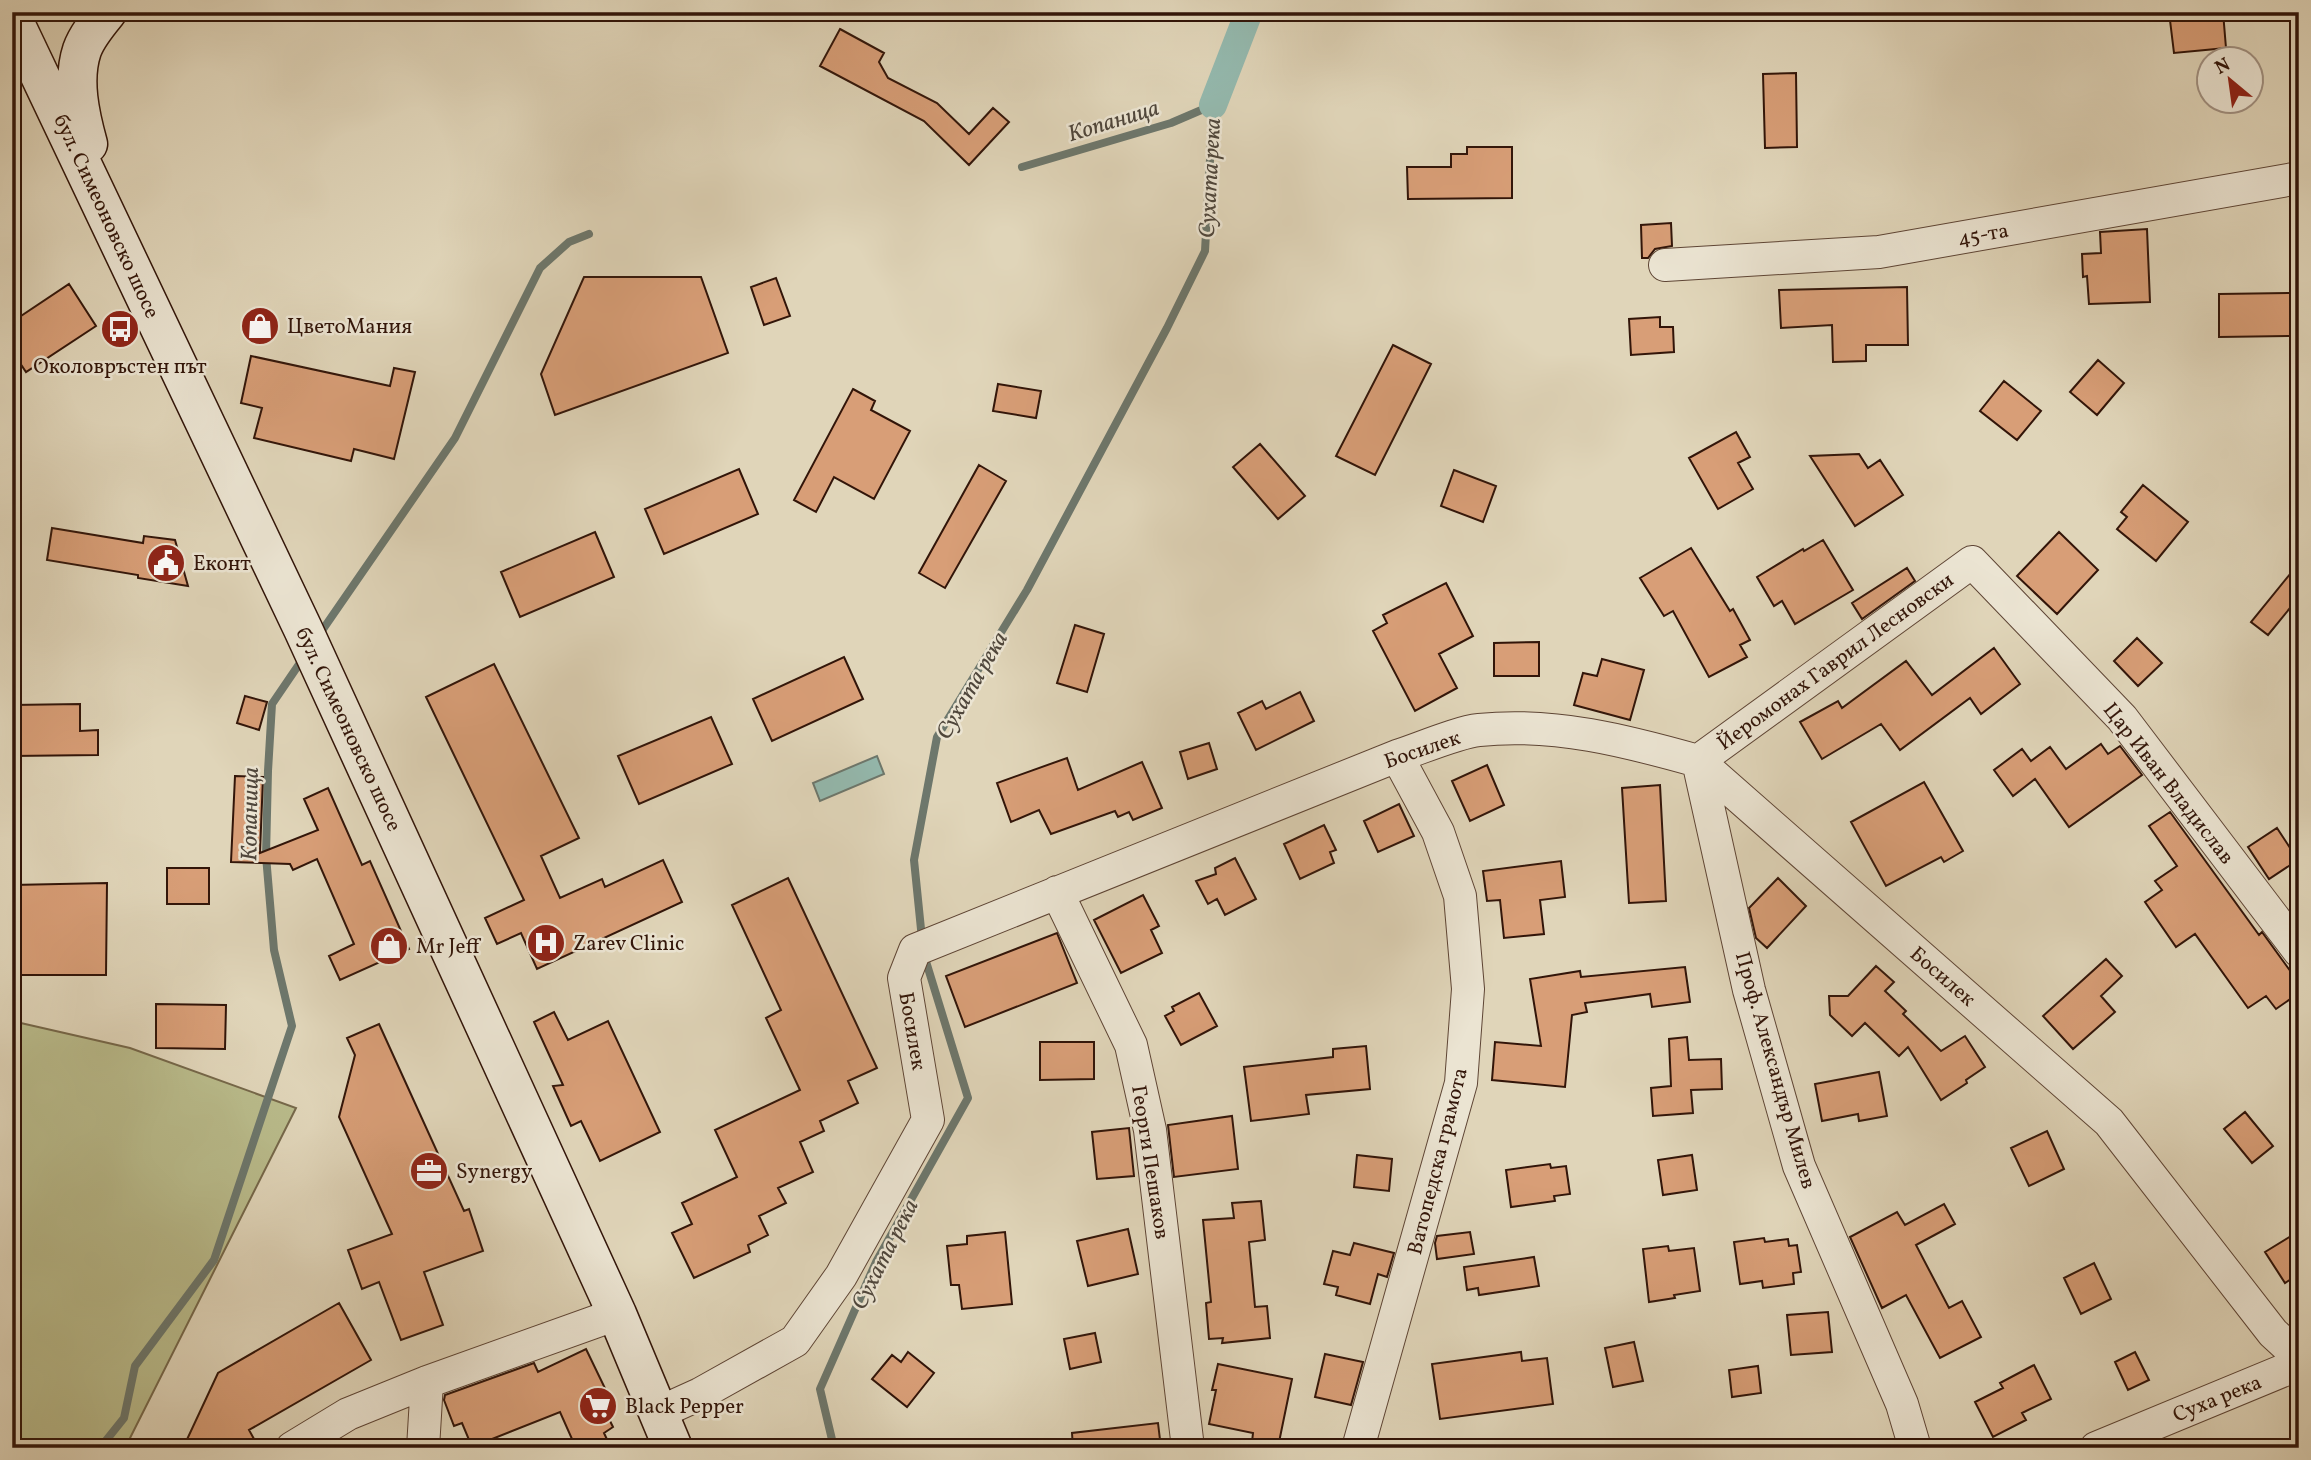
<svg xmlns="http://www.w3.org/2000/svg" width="2311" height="1460" font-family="Vollkorn,serif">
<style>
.green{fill:#b9bb8b;stroke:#76684a;stroke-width:2}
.water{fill:#94b9ae;stroke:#6d776c;stroke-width:2}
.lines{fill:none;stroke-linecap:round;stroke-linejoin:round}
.stream{stroke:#6d776c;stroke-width:8}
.canal{stroke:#94b9ae;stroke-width:28}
.building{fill:#d89e77;stroke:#321509;stroke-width:2}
.street-casing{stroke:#5e4535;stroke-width:34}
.secondary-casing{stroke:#321509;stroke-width:41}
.street{stroke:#ebe4d2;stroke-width:32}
.secondary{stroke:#ebe4d2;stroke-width:38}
.labels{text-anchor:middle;stroke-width:5;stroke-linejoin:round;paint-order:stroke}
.street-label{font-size:21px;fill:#321509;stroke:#ebe4d2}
.poi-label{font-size:21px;fill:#321509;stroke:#ebe4d2;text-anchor:start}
.water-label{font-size:23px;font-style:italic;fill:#4f463b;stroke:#ebe4d2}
</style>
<rect width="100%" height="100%" fill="#e0d5b9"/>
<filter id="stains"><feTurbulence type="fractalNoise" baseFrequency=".00286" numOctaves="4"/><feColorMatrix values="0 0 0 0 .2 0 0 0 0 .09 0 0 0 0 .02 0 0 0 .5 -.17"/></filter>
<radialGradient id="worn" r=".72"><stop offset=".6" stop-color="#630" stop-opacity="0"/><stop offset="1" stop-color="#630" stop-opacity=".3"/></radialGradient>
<path class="green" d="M12 1021 130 1048 296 1108 125 1448H12Z"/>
<path class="water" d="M877 756 884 774 820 801 813 783Z"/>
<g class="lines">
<path class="stream" d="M319 635 455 438 540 268 569 242 589 234
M922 939 914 860 937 737 1027 590 1167 328 1205 251 1213 105 1171 123 1022 167
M100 1448 124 1418 135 1366 214 1260 292 1026 274 950 266 856 268 771 272 704 304 657
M834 1448 820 1389 876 1262 968 1098 924 955"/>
<path class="canal" d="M1213 105 1247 17"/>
</g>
<path class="building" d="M2169 12H2223L2226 48 2174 53Z
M840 29 884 53 879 62 888 78 937 103 969 134 993 108 1009 122 969 165 924 121 820 66Z
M1796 73 1797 147 1765 148 1763 74Z
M1467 147H1512V198L1408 199 1407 167H1451V154H1467Z
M1671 223 1672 246 1655 249 1648 258H1642L1641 225Z
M2147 229 2150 302 2089 304 2087 276 2083 277 2082 254 2101 253 2100 232Z
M584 277H701L728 353 555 415 541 374Z
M776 278 790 316 764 325 751 287Z
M69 284 96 326 26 372 12 351V322Z
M1907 287 1908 345H1866V361L1833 362 1832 325 1781 328 1779 290Z
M2290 293V336L2219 337V294Z
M1660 317V327H1673L1674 352 1631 355 1629 319Z
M1393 345 1431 364 1375 475 1336 456Z
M251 356 390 386 394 368 415 372 394 459 354 449 351 461 254 438 262 408 241 403Z
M2098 360 2124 383 2097 415 2070 392Z
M2004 381 2041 411 2017 440 1980 411Z
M998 384 1041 391 1036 418 993 411Z
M853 389 875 401 871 410 910 431 874 499 834 477 816 512 794 500Z
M1736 432 1750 457 1738 463 1753 489 1718 509 1689 458Z
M1260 444 1305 496 1278 519 1233 467Z
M1859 454 1868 468 1880 460 1903 495 1855 526 1810 456Z
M979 465 1006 481 945 588 919 573Z
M739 469 758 514 664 554 645 509Z
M1454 470 1496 486 1483 522 1441 506Z
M2143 485 2188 522 2156 561 2117 529 2127 517 2121 512Z
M52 528 143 543 144 536 175 540 188 586 138 578V575L47 560Z
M595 532 614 577 520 617 501 572Z
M2059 532 2098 570 2057 614 2017 576Z
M1823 540 1853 590 1795 624 1782 601 1774 606 1757 577 1803 549 1804 551Z
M1691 548 1730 611 1733 609 1750 640 1740 645 1747 657 1709 677 1673 611 1664 616 1640 578Z
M2299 563V597L2268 635 2251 622Z
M1907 568 1915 581 1862 619 1852 603Z
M1446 583 1473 636 1439 654 1457 688 1415 711 1373 631 1387 623 1383 615Z
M1075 625 1104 634 1087 692 1057 683Z
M2137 638 2162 663 2138 686 2114 661Z
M1539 642V676H1494V643Z
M1994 648 2020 684 1981 714 1970 698 1900 750 1881 724 1822 759 1800 722 1838 701 1842 708 1906 661 1932 695Z
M844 657 863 699 772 741 753 699Z
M1602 659 1644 670 1630 720 1574 705 1583 673 1597 676Z
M494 664 579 838 541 856 560 898 602 879 605 887 663 860 682 902 537 969 521 933 497 944 485 918 524 900 426 697Z
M1300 692 1314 721 1256 750 1238 713 1262 701 1266 709Z
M245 696 267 702 259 730 237 723Z
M80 704V731L98 730V755L12 756V705Z
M711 717 732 764 639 804 618 756Z
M1209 743 1217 769 1188 779 1180 752Z
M2101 744 2108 754 2120 746 2142 775 2069 827 2035 779 2013 796 1994 770 2022 749 2031 761 2050 747 2066 769Z
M1067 758 1078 790 1142 762 1162 808 1133 820 1129 812 1118 817 1115 811 1051 834 1039 810 1011 822 997 783Z
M1487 765 1504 805 1470 821 1452 781Z
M235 776 263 777 260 853 318 830 304 799 328 788 362 865 370 861 409 949 340 980 329 956 354 944 317 859 293 870 290 864 231 862Z
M1924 782 1963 851 1944 862 1941 857 1886 886 1851 822Z
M1660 785 1666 901 1629 903 1622 788Z
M1399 804 1414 836 1378 852 1364 821Z
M2170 812 2259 935 2262 932 2299 983V993L2276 1009 2266 996 2248 1008 2195 934 2176 947 2145 902 2162 890 2155 881 2177 866 2149 826Z
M1324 825 1336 850 1330 852 1334 863 1300 879 1284 844Z
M2277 828 2298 860 2269 879 2248 847Z
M1235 858 1256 899 1225 915 1217 899 1208 904 1196 881 1216 874 1215 868Z
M1561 861 1565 897 1540 900 1544 934 1504 938 1500 900 1487 901 1483 871Z
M167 868H209V904H167Z
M788 878 877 1068 848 1081 858 1103 820 1121 824 1131 800 1142 813 1172 778 1188 786 1203 759 1216 768 1235 748 1245 750 1252 694 1278 672 1233 692 1224 682 1203 737 1177 715 1130 800 1090 766 1018 781 1010 732 905Z
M1778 878 1806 906 1767 948 1756 938 1749 908Z
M107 883 106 975H12V885Z
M1143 895 1159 926 1151 930 1162 953 1121 973 1094 920Z
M1057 933 1077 983 965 1027 946 976Z
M2106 959 2122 976 2101 996 2115 1012 2073 1049 2043 1016Z
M1876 966 1894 982 1885 991 1906 1011 1903 1014 1941 1051 1965 1036 1985 1067 1966 1080 1967 1083 1941 1100 1908 1047 1899 1056 1865 1023 1852 1036 1830 1015 1829 996H1848Z
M1685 967 1690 1002 1652 1007 1650 994 1585 1003 1587 1012 1572 1015 1565 1087 1492 1080 1495 1042 1541 1046 1530 979 1580 971 1581 977Z
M1199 993 1217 1026 1181 1045 1165 1016 1174 1011 1172 1007Z
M156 1004 226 1005 225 1049 156 1048Z
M554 1012 568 1040 608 1021 660 1132 600 1161 581 1121 571 1126 553 1086 563 1085 534 1022Z
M379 1024 464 1211 469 1209 483 1251 424 1272 443 1325 401 1340 379 1282 362 1289 348 1250 392 1234 339 1117 355 1055 347 1038Z
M1687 1037 1689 1060 1721 1059 1722 1089 1691 1090 1693 1113 1653 1116 1651 1088 1671 1086 1669 1039Z
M1040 1042H1094V1079L1040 1080Z
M1366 1046 1370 1089 1306 1095 1309 1114 1251 1121 1244 1067 1333 1057V1049Z
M1879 1072 1887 1116 1859 1121 1858 1114 1822 1121 1815 1084Z
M2245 1112 2273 1146 2252 1163 2224 1129Z
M1232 1116 1238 1169 1174 1177 1168 1125Z
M1129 1128 1134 1176 1097 1179 1092 1132Z
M2047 1131 2064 1169 2029 1186 2011 1148Z
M1357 1155 1392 1159 1389 1191 1354 1187Z
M1692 1155 1697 1190 1663 1195 1658 1160Z
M1550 1164 1551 1168 1566 1166 1570 1194 1554 1196 1555 1201 1511 1207 1506 1170Z
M1261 1201 1265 1240 1249 1242 1255 1307 1267 1306 1270 1338 1222 1343 1223 1338 1209 1339 1206 1303 1211 1302 1203 1220 1234 1218 1232 1203Z
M1944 1204 1955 1224 1916 1245 1949 1308 1962 1301 1981 1337 1940 1358 1906 1295 1882 1308 1850 1237 1897 1212 1905 1225Z
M1128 1229 1138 1274 1088 1286 1077 1241Z
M1005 1232 1012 1304 962 1309 959 1285H951L947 1246 967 1244V1236Z
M1470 1232 1474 1254 1437 1259 1435 1243 1437 1236Z
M2291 1236 2299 1248V1274L2285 1283 2265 1252Z
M1764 1238 1765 1242 1788 1239 1789 1246 1797 1245 1801 1272 1793 1273 1794 1284 1763 1288 1762 1281 1740 1284 1734 1242Z
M1354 1243 1394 1253 1387 1277 1378 1274 1370 1304 1336 1295 1338 1287 1324 1284 1333 1251 1350 1255Z
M1668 1246 1669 1251 1694 1248 1700 1291 1674 1295 1675 1298 1649 1302 1643 1249Z
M1534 1257 1539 1286 1479 1295 1478 1288 1467 1290 1464 1267Z
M2094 1263 2111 1299 2081 1314 2064 1278Z
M339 1303 371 1360 249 1430 259 1448H183L218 1373Z
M1828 1312 1832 1352 1791 1355 1787 1315Z
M1095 1333 1101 1362 1070 1369 1064 1339Z
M1634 1342 1643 1381 1613 1387 1605 1348Z
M586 1349 615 1409 606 1413 613 1427 604 1433 611 1448H576L560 1412 472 1447 462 1423 454 1426 444 1400 445 1395 534 1363 538 1372Z
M908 1352 934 1373 907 1407 872 1379 892 1355 901 1362Z
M1521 1352 1522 1361 1547 1358 1553 1404 1440 1419 1432 1364Z
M2135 1352 2149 1380 2128 1390 2115 1362Z
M1325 1354 1363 1362 1351 1405 1315 1397Z
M1218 1364 1292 1379 1278 1447 1252 1442 1253 1433 1209 1424 1216 1390H1212Z
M2034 1365 2051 1399 2022 1413 2026 1420 1993 1437 1975 1402 2003 1388 2000 1383Z
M1758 1366 1761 1393 1732 1397 1729 1370Z
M1158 1423 1161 1448H1073L1072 1433Z"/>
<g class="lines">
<defs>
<path id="street" d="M1665 265 1879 252 2299 178
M1057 892 1131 1045 1150 1130 1188 1448
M658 1413 700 1394 795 1341 841 1276 928 1120 904 978 915 950 1397 756C1419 749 1458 732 1479 730 1554 722 1627 741 1698 761L2109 1122 2273 1333 2299 1357
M292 1448 348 1414 427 1382 617 1314
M423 1448 427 1382
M1358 1448 1461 1083 1468 989 1460 896 1438 832 1397 756
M1915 1448 1902 1404 1799 1166 1749 990 1698 761 1972 562 2122 718 2299 951
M2096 1448 2299 1364"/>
<path id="secondary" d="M12 17 303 629 617 1314 673 1448
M88 144C80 115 72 80 82 50 87 36 98 23 107 12"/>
</defs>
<use href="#street" class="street-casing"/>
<use href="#secondary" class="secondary-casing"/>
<use href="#street" class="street"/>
<use href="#secondary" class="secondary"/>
</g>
<defs>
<symbol id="shop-disc" viewBox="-11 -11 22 22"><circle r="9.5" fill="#8f2418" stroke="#ebe4d2"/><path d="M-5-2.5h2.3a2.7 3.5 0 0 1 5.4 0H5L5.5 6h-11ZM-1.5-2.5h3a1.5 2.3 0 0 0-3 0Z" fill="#fff"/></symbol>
<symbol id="bus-disc" viewBox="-11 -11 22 22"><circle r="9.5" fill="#8f2418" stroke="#ebe4d2"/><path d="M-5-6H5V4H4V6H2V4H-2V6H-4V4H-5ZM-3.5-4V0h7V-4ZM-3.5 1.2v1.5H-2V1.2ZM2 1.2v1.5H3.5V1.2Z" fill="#fff"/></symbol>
<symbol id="civic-disc" viewBox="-11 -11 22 22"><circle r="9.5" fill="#8f2418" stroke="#ebe4d2"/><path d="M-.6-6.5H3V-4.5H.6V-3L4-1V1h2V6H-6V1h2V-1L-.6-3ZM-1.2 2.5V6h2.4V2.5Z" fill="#fff"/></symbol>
<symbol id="hospital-disc" viewBox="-11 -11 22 22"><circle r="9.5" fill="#8f2418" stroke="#ebe4d2"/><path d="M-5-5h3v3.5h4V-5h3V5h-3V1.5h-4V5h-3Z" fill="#fff"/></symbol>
<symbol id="office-disc" viewBox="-11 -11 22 22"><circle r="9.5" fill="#8f2418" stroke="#ebe4d2"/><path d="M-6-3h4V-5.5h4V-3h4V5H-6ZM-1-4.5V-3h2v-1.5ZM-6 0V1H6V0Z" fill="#fff"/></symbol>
<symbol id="supermarket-disc" viewBox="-11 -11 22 22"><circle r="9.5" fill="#8f2418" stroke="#ebe4d2"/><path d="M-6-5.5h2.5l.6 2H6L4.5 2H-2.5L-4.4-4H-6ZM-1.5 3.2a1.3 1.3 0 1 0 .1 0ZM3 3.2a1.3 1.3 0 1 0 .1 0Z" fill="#fff"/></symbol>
</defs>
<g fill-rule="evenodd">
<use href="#shop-disc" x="238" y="304" width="44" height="44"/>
<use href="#bus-disc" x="98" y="307" width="44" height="44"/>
<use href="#civic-disc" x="144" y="541" width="44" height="44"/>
<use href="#hospital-disc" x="524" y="921" width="44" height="44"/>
<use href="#shop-disc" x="367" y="924" width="44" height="44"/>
<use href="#office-disc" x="407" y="1149" width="44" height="44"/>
<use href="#supermarket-disc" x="576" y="1384" width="44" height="44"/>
</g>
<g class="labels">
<g class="street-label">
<text transform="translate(107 216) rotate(65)" y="7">бул. Симеоновско шосе</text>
<text transform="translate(1983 234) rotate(-10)" y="7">45-та</text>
<text transform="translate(1835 661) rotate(-36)" y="7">Йеромонах Гаврил Лесновски</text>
<text transform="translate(349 729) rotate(65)" y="7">бул. Симеоновско шосе</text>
<text transform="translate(1422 749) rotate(-19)" y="7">Босилек</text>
<text transform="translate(2169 783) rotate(52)" y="7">Цар Иван Владислав</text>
<text transform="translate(1943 976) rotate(41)" y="7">Босилек</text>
<text transform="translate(913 1031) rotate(80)" y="7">Босилек</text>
<text transform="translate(1776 1070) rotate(74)" y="7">Проф. Александър Милев</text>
<text transform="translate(1437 1161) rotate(-76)" y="7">Ватопедска грамота</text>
<text transform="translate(1151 1162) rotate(81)" y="7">Георги Пешаков</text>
<text transform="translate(2217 1398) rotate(-22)" y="7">Суха река</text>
</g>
<g class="poi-label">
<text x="287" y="333">ЦветоМания</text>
<text x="120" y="373" text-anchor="middle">Околовръстен път</text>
<text x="193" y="570">Еконт</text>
<text x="573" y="950">Zarev Clinic</text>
<text x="416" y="953">Mr Jeff</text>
<text x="456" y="1178">Synergy</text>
<text x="625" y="1413">Black Pepper</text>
</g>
<g class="water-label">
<text transform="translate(1113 120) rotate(-17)" y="8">Копаница</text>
<text transform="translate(1209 178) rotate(-87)" y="8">Сухата река</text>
<text transform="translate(971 685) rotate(-60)" y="8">Сухата река</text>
<text transform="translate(249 814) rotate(-89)" y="8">Копаница</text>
<text transform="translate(884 1254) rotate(-63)" y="8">Сухата река</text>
</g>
</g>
<rect width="2311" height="1460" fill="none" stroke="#e0d5b9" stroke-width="42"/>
<rect x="14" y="14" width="2283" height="1432" fill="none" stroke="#321509" stroke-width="3.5"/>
<rect x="21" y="21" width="2269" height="1418" fill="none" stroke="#321509" stroke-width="2"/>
<g transform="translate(2230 80) rotate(331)"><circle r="33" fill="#ebe4d2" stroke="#a19182" stroke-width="2"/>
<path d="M0-5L12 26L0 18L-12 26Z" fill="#8f2418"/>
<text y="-10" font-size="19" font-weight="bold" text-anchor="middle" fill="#321509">N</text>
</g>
<rect width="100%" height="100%" filter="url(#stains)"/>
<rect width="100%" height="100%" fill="url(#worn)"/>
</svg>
